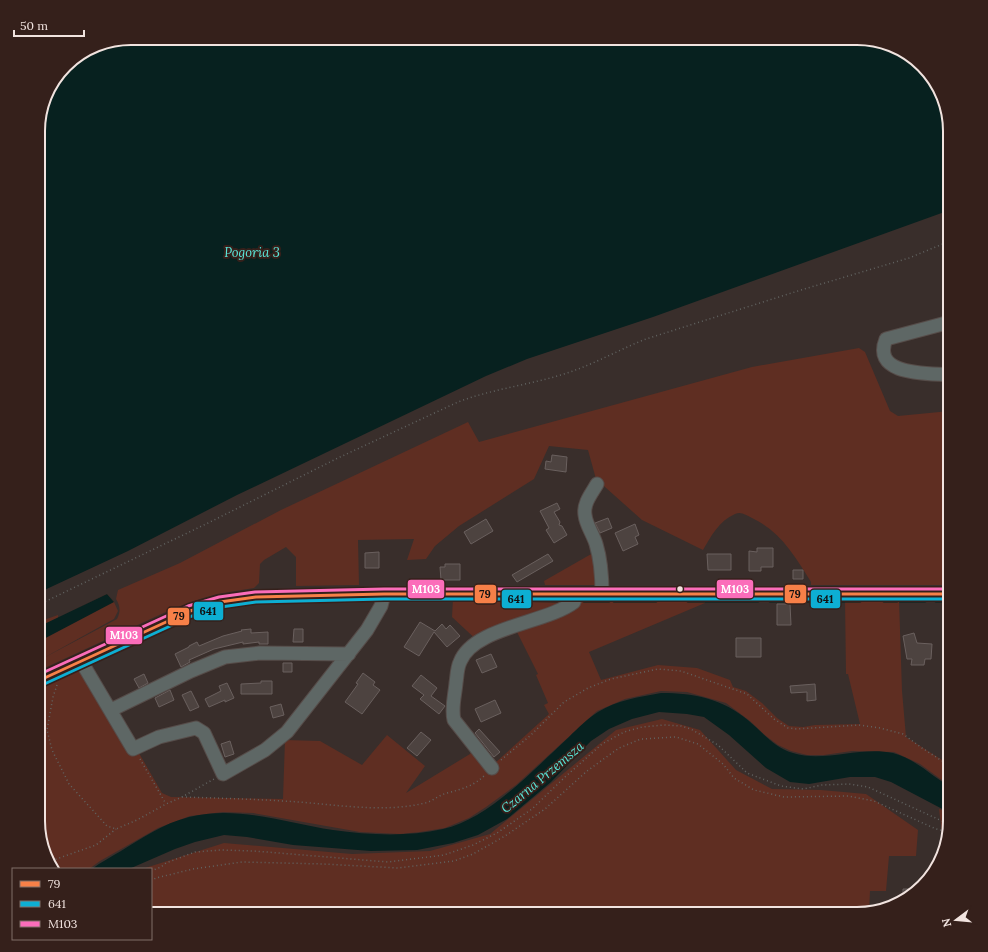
<svg xmlns="http://www.w3.org/2000/svg" width="988" height="952" font-family="Lora,serif">
<style>
.green{fill:#5f2e22}
.water{fill:#07211f}
.lines{fill:none;stroke-linecap:round;stroke-linejoin:round}
.stream{stroke:#07211f;stroke-width:3}
.building{fill:#4d4340;stroke:#6a605e}
.minor-casing{stroke:#564c49;stroke-width:15}
.path{stroke:#626462;stroke-width:1.5;stroke-dasharray:1 3;stroke-linecap:butt}
.minor{stroke:#5e6765;stroke-width:13}
.bus-1-casing{stroke:#35201b;stroke-width:6}
.bus-2-casing{stroke:#35201b;stroke-width:6}
.bus-3-casing{stroke:#35201b;stroke-width:6}
.bus-1{stroke:#f78048;stroke-width:3}
.bus-2{stroke:#0dafd3;stroke-width:3}
.bus-3{stroke:#fb6dba;stroke-width:3}
.bus-dot{fill:#f1e3df;stroke:#35201b;stroke-width:1.5}
.labels{text-anchor:middle;stroke-width:4;stroke-linejoin:round;paint-order:stroke}
.water-label{font-size:13px;font-style:italic;fill:#5ae8db;stroke:#35201b}
.rim{fill:none;stroke:#f1e3df;stroke-width:2}
.line-badge{stroke:#35201b;stroke-width:1.5}
.badge-label{font-size:11px;text-anchor:middle;font-weight:bold;fill:#fff}
.pale-badge-label{font-size:11px;text-anchor:middle;font-weight:bold;fill:#111}
</style>
<rect width="100%" height="100%" fill="#392e2b"/>
<path class="green" d="M859 348 865 352 890 411 898 416 950 411V562L942 570 944 585H811V582C795 556 780 531 752 518 746 515 741 511 735 514 719 521 711 536 703 550L642 520 596 479 588 450 549 446 534 479 459 526 435 546 426 559 407 560 414 539 358 540 359 585 296 586V557L286 547 264 560 260 564 259 583 254 588 217 594 200 599 170 610 38 671V661L117 619C121 611 120 606 116 599L118 590 180 563 281 510 468 422 479 442 752 367Z
M593 553 600 585H545L544 581Z
M107 594 114 602 118 611 114 619 38 661V622L58 615V618Z
M453 598H658V601L686 602V598H705V603L589 652 601 680 658 665 697 668 730 680 733 687 746 691 762 703 777 718 789 726 803 727 815 725 860 724 848 674H846L845 599H899L902 691 906 737 950 765V786L920 764 894 752 852 751 824 755H807L791 751 778 745 766 736 750 721 726 703 687 692 661 691 625 699 597 711 516 785 486 807 469 818 445 828 420 832 400 834 360 832 253 813 223 812 190 816 158 828 100 861 89 869H53L45 856 38 821V686L87 663 162 793 171 797 283 799 285 740 320 741 362 765 387 735 425 766 406 793 470 754 473 749 495 763 549 714 544 705 548 703 536 675 538 674 516 630 481 644 452 617Z
M662 719 700 730 736 770 772 789 821 790 866 794 918 830 916 856H889L886 891H870L869 912 857 914H151V869H142L224 843 352 854 430 851 490 834 616 730Z
M939 809 950 813V821L943 857 941 860 942 833Z"/>
<path class="water" d="M131 38H863L898 48 927 70 943 96 950 131V210L653 317 527 359 486 376 237 495 128 551 38 593V125L48 90 70 61 96 45Z
M107 594 114 602 38 642V627Z
M661 693C695 693 723 699 749 721 763 733 774 747 793 753 824 763 859 746 893 753 914 758 932 776 950 787V813L891 782 875 777H850L809 784 790 782 766 768 729 735 704 717 687 714 659 712 632 719 609 729 591 741 551 782 507 819 478 835 453 843 417 850 371 851 293 845 247 837 224 835 195 842 175 849 129 869H92C101 862 111 857 121 851 144 837 162 824 189 817 238 805 285 823 333 830 369 835 407 837 443 829 489 819 535 768 569 737 578 728 588 718 598 712 617 700 640 697 661 693Z"/>
<g class="lines">
<path class="stream" d="M477 600 566 601
M584 601H609
M614 601H656
M688 601H758
M770 601H828
M837 601H860
M884 601H897
M900 601H925
M936 601H950"/>
</g>
<path class="building" d="M552 455 567 457 566 472 545 469 546 461 551 462Z
M557 503 560 509 554 512 560 522 559 525 562 526 567 535 554 543 546 530 549 528 540 511Z
M608 518 612 528 600 533 595 523Z
M486 519 493 531 471 544 464 532Z
M635 524 639 535 635 537 638 544 623 551 615 533Z
M757 548H773V567H761V571H749V551L757 552Z
M379 552V568H365V553Z
M548 554 553 561 517 582 512 575Z
M707 554H731V570H708Z
M445 564H460V580H441L440 567H445Z
M793 570H803V579H793Z
M777 604H790L791 625H777Z
M420 622 435 631 442 624 446 629 450 625 460 636 447 647 434 632 419 656 404 647Z
M251 629V633L268 632V644H259V642L243 644V642L214 649 189 660 190 662 181 667 175 654 189 647V646L197 642 199 646 223 636 242 631 241 630Z
M294 629H303V642H293Z
M914 633 917 643 932 644 931 659H925L924 665H911L912 659H907L903 636Z
M736 638H761V657H736Z
M491 654 497 667 482 673 476 660Z
M283 663H292V672H283Z
M363 673 375 682 373 685 380 690 362 714 345 702 358 684 356 683Z
M144 674 148 683 139 688 134 679Z
M421 675 437 688 431 696 445 706 439 714 420 699 424 695 412 686Z
M261 681H272V694H241V684L261 683Z
M227 683 234 698 225 702V700L209 707 205 699 221 691 219 686Z
M815 684 816 700 807 701V692L791 693 790 686Z
M170 690 174 700 159 707 155 698Z
M191 691 199 707 190 711 182 695Z
M495 700 501 713 481 722 475 709Z
M281 704 284 715 273 718 270 707Z
M479 729 500 752 494 757 475 733Z
M421 732 431 740 417 756 407 748Z
M230 741 234 754 225 757 221 744Z
M903 889H920L903 901Z"/>
<g class="lines">
<defs>
<path id="minor" d="M950 322 886 339C871 376 928 373 950 375
M597 484C592 493 583 503 585 515 586 525 593 534 596 544 601 560 602 577 602 594
M81 661 133 749 159 737 196 728 204 733 223 774 265 750 287 732 367 630 381 606 384 594
M38 681 160 624 190 611 220 602 256 597 384 594H950
M111 710 191 671 225 657 260 653 349 654
M492 768 454 720C451 708 455 695 456 683 457 677 457 668 460 662 473 627 547 623 574 602L576 594"/>
</defs>
<use href="#minor" class="minor-casing"/>
<path class="path" d="M38 605 208 523 338 458 458 402C492 389 529 385 564 374 593 365 618 350 646 339L801 290 909 258 950 241
M57 685 53 697 47 730 52 750 69 784 107 826 116 829 137 820 166 804 182 797 214 779
M38 734 47 730
M140 759 166 804
M501 760 531 735 564 702 588 688 611 679 658 669 681 671 747 694 774 719 788 728 797 729 859 725 880 728 903 734 922 748 950 766
M182 797C216 798 249 799 283 801 329 803 380 814 425 803 433 801 439 795 447 793 462 789 474 786 485 775
M48 862 96 845 116 829
M151 871 161 867 166 863 195 852 221 850 254 851 388 862 444 855 473 845 497 833 532 809 565 777 602 744 624 732 642 727 664 725 681 726 691 729 718 745 747 773 781 786 803 789 822 785 849 784 868 787 942 821 950 823
M151 881 156 878 193 869 242 862 323 864 398 868 454 861 473 854 505 836 545 809 587 771 619 748 641 739 676 737 698 744 723 764 734 778 754 790 784 797 848 796 874 801 936 829 948 832"/>
<use href="#minor" class="minor"/>
<defs>
<path id="bus-1" d="M38 681 190 611 220 602 256 597 384 594H950"/>
<path id="bus-2" d="M40 686 192 616 221 607 256 602 384 599H950"/>
<path id="bus-3" d="M38 675 188 606 219 597 255 592 384 589H950"/>
</defs>
<use href="#bus-1" class="bus-1-casing"/>
<use href="#bus-2" class="bus-2-casing"/>
<use href="#bus-3" class="bus-3-casing"/>
<use href="#bus-1" class="bus-1"/>
<use href="#bus-2" class="bus-2"/>
<use href="#bus-3" class="bus-3"/>
</g>
<circle class="bus-dot" cx="680" cy="589" r="3.5"/>
<g class="labels">
<g class="water-label">
<text x="252" y="257">Pogoria 3</text>
<text transform="translate(542 777) rotate(-40)" y="5">Czarna Przemsza</text>
</g>
</g>
<path d="M0 0H988V952H0ZM131 45H857A86 86 0 0 1 943 131V821A86 86 0 0 1 857 907H131A86 86 0 0 1 45 821V131A86 86 0 0 1 131 45Z" fill="#35201b" fill-rule="evenodd"/>
<path class="rim" d="M131 45H857A86 86 0 0 1 943 131V821A86 86 0 0 1 857 907H131A86 86 0 0 1 45 821V131A86 86 0 0 1 131 45Z"/>
<g class="line-badge">
<rect x="407" y="579" width="38" height="20" rx="4" fill="#fb6dba"/>
<rect x="716" y="579" width="38" height="20" rx="4" fill="#fb6dba"/>
<rect x="474" y="584" width="23" height="20" rx="4" fill="#f78048"/>
<rect x="784" y="584" width="23" height="20" rx="4" fill="#f78048"/>
<rect x="501" y="589" width="31" height="20" rx="4" fill="#0dafd3"/>
<rect x="810" y="589" width="31" height="20" rx="4" fill="#0dafd3"/>
<rect x="193" y="601" width="31" height="20" rx="4" fill="#0dafd3"/>
<rect x="167" y="607" width="23" height="19" rx="4" fill="#f78048"/>
<rect x="105" y="626" width="38" height="19" rx="4" fill="#fb6dba"/>
</g>
<g class="badge-label">
<text x="426" y="593">M103</text>
<text x="735" y="593">M103</text>
<text x="124" y="639">M103</text>
</g>
<g class="pale-badge-label">
<text x="485" y="598">79</text>
<text x="795" y="598">79</text>
<text x="516" y="603">641</text>
<text x="825" y="603">641</text>
<text x="208" y="615">641</text>
<text x="179" y="620">79</text>
</g>
<rect x="12" y="868" width="140" height="72" fill="#35201b" stroke="#806e69"/>
<rect x="20" y="881" width="20" height="6" fill="#f78048" stroke="#806e69"/>
<text x="48" y="888" font-size="12" fill="#f1e3df">79</text>
<rect x="20" y="901" width="20" height="6" fill="#0dafd3" stroke="#806e69"/>
<text x="48" y="908" font-size="12" fill="#f1e3df">641</text>
<rect x="20" y="921" width="20" height="6" fill="#fb6dba" stroke="#806e69"/>
<text x="48" y="928" font-size="12" fill="#f1e3df">M103</text>
<g transform="translate(956 920) rotate(254)" stroke="#35201b" stroke-width="3" paint-order="stroke">
<path d="M0-3L7 15L0 10L-7 15Z" fill="#f1e3df"/>
<text y="-6" font-size="11" font-weight="bold" text-anchor="middle" fill="#f1e3df">N</text>
</g>
<path d="M14 30v6h70v-6" fill="none" stroke="#f1e3df" stroke-width="2"/>
<text x="20" y="30" font-size="12" fill="#f1e3df" stroke="#35201b" stroke-width="3" paint-order="stroke">50 m</text>
</svg>
